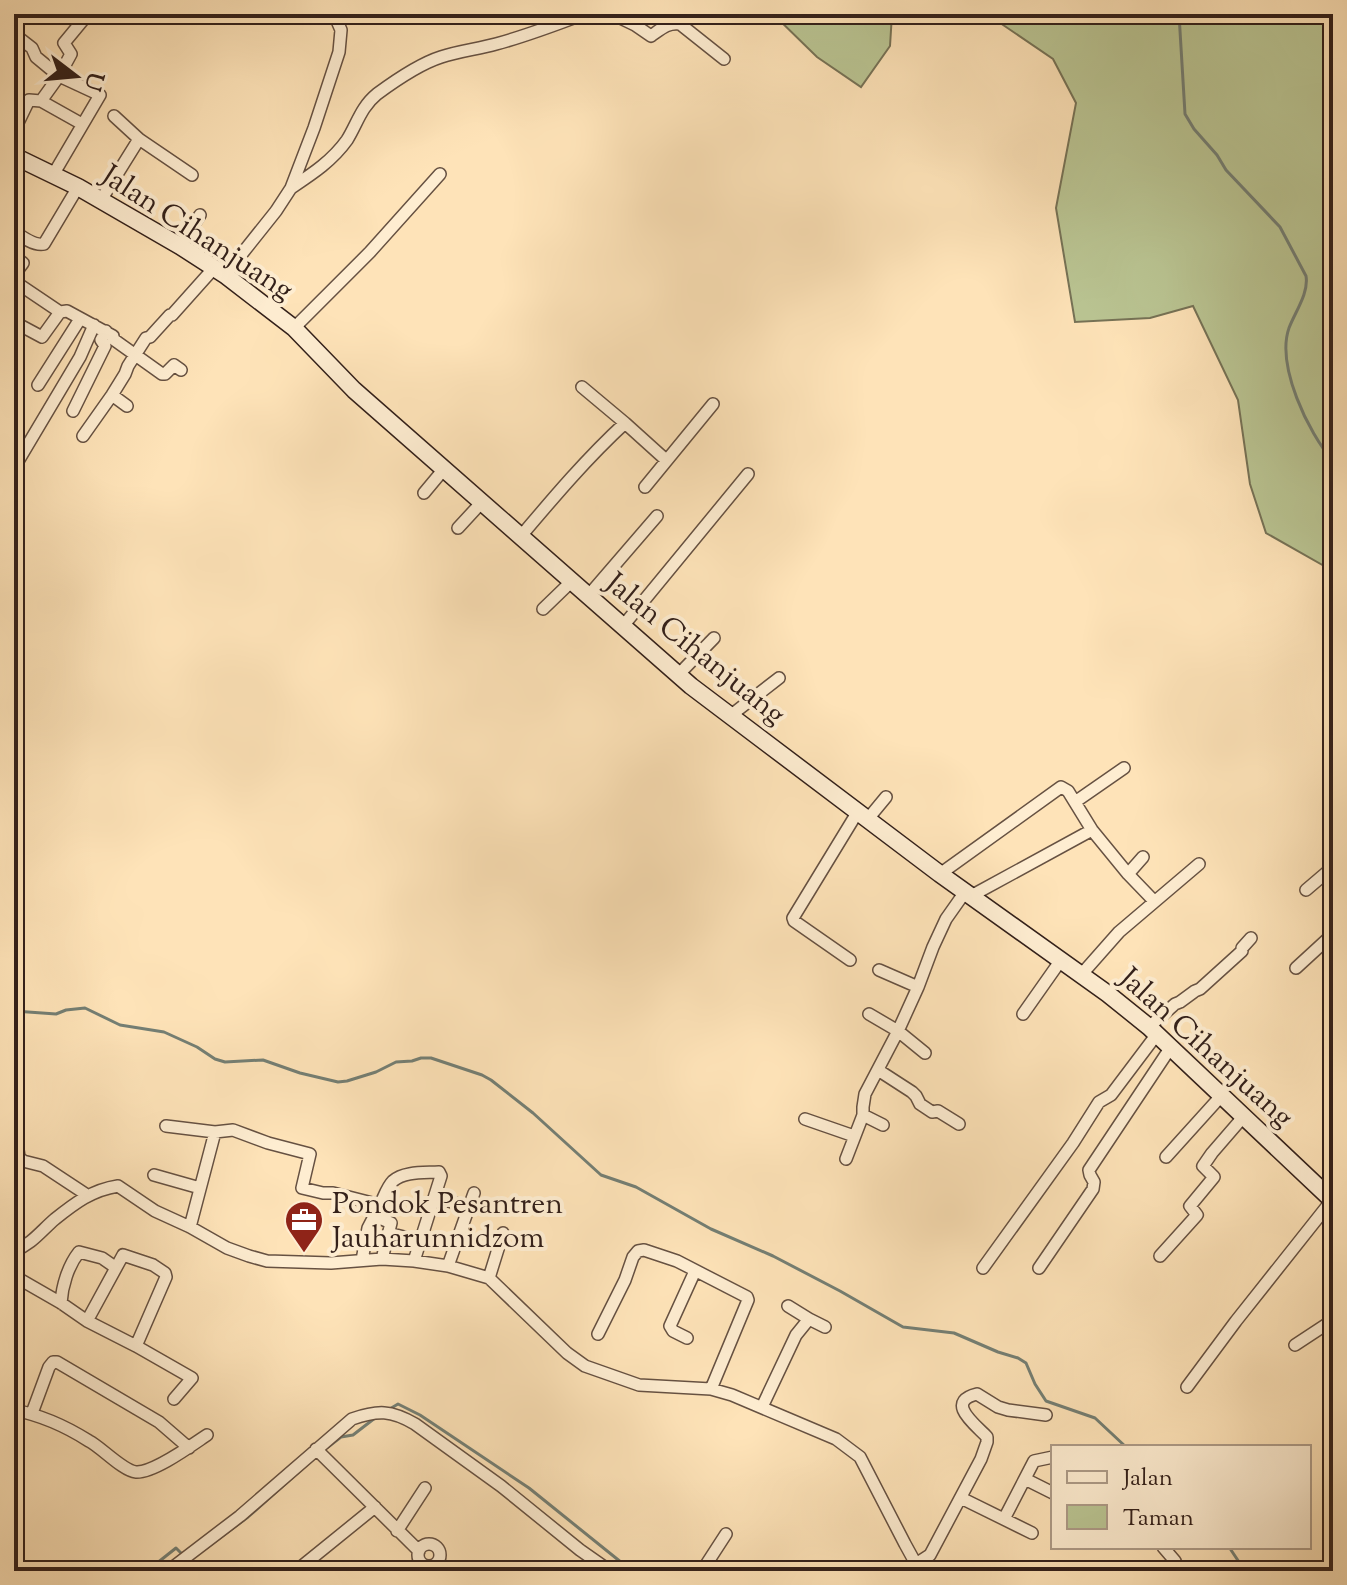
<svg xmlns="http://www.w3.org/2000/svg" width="1347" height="1585" font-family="'Sorts Mill Goudy',serif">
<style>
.green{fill:#bac593;stroke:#767256;stroke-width:2}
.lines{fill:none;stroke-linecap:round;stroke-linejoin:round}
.stream{stroke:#747f74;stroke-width:3}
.street-casing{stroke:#665142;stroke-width:14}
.secondary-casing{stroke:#33201a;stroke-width:19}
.street{stroke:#feedd1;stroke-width:11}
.secondary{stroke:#feedd1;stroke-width:16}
.labels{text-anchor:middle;stroke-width:8;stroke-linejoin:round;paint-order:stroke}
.street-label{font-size:30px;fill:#33201a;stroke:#feedd1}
.poi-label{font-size:30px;fill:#33201a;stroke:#feedd1;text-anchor:start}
</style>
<rect width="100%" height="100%" fill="#fee3b8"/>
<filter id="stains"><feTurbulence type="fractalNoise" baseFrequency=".0025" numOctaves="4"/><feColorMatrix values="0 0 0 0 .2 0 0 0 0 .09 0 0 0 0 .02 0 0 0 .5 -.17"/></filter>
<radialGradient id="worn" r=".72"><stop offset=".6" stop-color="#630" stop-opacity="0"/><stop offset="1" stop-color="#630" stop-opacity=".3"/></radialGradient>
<path class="green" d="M773 14H892L890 46 861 87 817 57Z
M987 14H1333V566L1326 567 1266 533 1250 484 1238 400 1193 306 1150 318 1075 322 1056 208 1076 103 1053 59Z"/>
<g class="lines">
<path class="stream" d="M1179 14 1185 114 1194 129 1217 155 1226 170 1280 227 1306 276C1309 293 1295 312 1289 328 1276 365 1308 433 1333 461
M14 1011 56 1014 66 1010 85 1008 120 1025 164 1032 197 1047 215 1059 225 1062 263 1060 300 1073 338 1082 347 1081 376 1072 396 1062 412 1061 421 1058H431L482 1075 491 1080 533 1113 601 1175 636 1187 711 1229 773 1256 840 1291 903 1327 954 1333 998 1352 1018 1358 1026 1363 1035 1384 1046 1401 1095 1418 1126 1447
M388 1410 398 1404 420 1415 529 1488 632 1571
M328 1447 341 1437 353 1435 375 1418
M1229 1547 1245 1571
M205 1549 248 1517 310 1462
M14 1557 37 1571
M147 1571 176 1548 183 1555"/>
<defs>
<path id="street" d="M612 14 635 25 651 36C661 29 668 22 680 24L724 59
M14 25 23 14
M14 34 32 48 36 57 59 76 100 95 53 175
M41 101 82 124
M114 116 139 139
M14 131 29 100 41 101 59 76 71 54 64 43 88 14
M291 188C312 174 332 161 347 140 357 124 361 107 377 94 396 80 419 64 441 57 459 51 478 49 496 44 526 36 555 25 584 14
M101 200 139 139 192 175
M14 231C22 237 34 246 44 244L78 187
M180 246 200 215
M14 256 23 263 14 275
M225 275 276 211 291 188 314 128 339 52 341 30 334 14
M14 281 60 312 67 311 113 336V339L162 374H165L174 365 181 370
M14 322 42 337 60 312
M294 328 370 252 440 174
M38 385 80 319
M582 387 625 423
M112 395 127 406
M73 411 105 346 101 340 106 331
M83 436 112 395 125 374 128 366 146 338 150 337 170 315H172L214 268
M14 468 80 357 94 325
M645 487 713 404
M424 493 444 469
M458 528 482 502
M521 536C554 497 587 458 625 423L666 460
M588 596 657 516
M543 609 572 581
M623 626 748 474
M679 674 714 638
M730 716 779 678
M1075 802 1124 768
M867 820 886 797
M940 874 1061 787 1068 791 1092 830 1128 874 1154 901
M1128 874 1143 857
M1306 890 1333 867
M971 896 1092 830
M850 960 794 921 793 918 857 813
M1296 968 1333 934
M879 970 918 987
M1081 975 1119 932 1199 864
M869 1014 898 1031 925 1053
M1023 1014 1061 960
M1149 1027 1175 1004 1180 1002 1195 991 1200 989 1242 951V948L1251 938
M878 1070 912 1092 916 1096 920 1104 932 1112 938 1111 959 1124
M805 1119 854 1136
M883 1125 863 1115V1107L865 1094 898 1031 918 987 933 947 946 919 965 892
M166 1126 215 1132 233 1130 268 1143 310 1154 302 1188 323 1193H333L380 1205C384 1197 387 1187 393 1181 404 1171 425 1173 439 1172L441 1176 414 1261
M14 1140 17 1143 19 1157 23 1161 43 1166 87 1195
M1166 1157 1222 1095
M846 1159 863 1115
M154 1175 200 1188
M435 1197 469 1207
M375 1216 391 1223 382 1259
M190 1227 215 1132
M388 1233 420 1241
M14 1251C32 1244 41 1231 55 1219 75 1203 92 1190 118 1186L155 1211 190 1227 227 1248 249 1256 267 1261 331 1263 382 1259 414 1261 448 1266 489 1278 567 1353 585 1366 639 1385 711 1389 732 1395 836 1439 860 1457 905 1544 916 1564 923 1571
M1160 1256 1197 1215 1190 1206 1214 1177 1203 1166 1212 1153 1244 1116
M362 1260 368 1228 380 1205
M448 1266 474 1193
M983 1268 1073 1143 1099 1102 1111 1095 1157 1034
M1039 1268 1093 1189 1094 1182 1090 1175 1089 1170 1171 1047
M14 1276 61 1303 87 1321 136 1346 192 1378 174 1399
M489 1278 503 1233
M61 1303C62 1286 68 1266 79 1252L102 1258 115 1267
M809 1319 825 1327
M87 1321 123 1255 153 1265 165 1273 166 1277 136 1346
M598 1334 625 1280 633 1257 638 1251 644 1250 677 1261 747 1297 748 1300 711 1389
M687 1338 673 1331 670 1326 695 1271
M1295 1345 1333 1320
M1187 1387 1236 1321 1332 1200
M762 1407 796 1335 809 1319 788 1306
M14 1410C40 1415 67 1427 89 1441 101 1447 123 1471 136 1472 154 1473 192 1445 207 1435
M32 1413 49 1367 53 1362H57L159 1422 189 1448
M316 1449 419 1551
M1025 1479 1053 1493
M961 1498 1032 1533
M1004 1519 1034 1461 1053 1457
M397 1531 425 1488
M418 1555a11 11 0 1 1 22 0a11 11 0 1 1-22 0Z
M1163 1547 1175 1561V1564L1170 1571
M916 1564 930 1555 981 1459 987 1442V1437C976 1425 944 1402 977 1394L998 1407 1008 1410 1046 1415
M168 1571 240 1516 352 1419C378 1410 391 1410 415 1424L501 1486 580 1550 610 1571
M296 1571 375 1507
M410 1571 420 1562
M702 1571 726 1534"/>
<path id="secondary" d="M14 156 78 187 180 246 225 275 294 328 354 390 691 686 940 874 1108 994 1149 1027 1333 1201"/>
</defs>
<use href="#street" class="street-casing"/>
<use href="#secondary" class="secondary-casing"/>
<use href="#street" class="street"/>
<use href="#secondary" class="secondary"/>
</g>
<defs>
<symbol id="office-pin" viewBox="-11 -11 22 30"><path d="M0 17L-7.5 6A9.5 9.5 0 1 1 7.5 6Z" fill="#8f2418" stroke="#feedd1"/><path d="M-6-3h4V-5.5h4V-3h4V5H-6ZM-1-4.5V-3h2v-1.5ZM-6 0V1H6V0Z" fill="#fff"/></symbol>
</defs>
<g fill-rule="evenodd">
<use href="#office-pin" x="282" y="1198" width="44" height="60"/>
</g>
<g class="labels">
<g class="street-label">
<text transform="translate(198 232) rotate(33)" y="10">Jalan Cihanjuang</text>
<text transform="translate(696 648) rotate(39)" y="10">Jalan Cihanjuang</text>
<text transform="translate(1207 1047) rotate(42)" y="10">Jalan Cihanjuang</text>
</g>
<g class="poi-label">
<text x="332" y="1213">Pondok Pesantren<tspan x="332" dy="34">Jauharunnidzom</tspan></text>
</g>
</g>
<rect width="1347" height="1585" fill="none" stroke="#fee3b8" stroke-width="48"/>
<rect x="16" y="16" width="1315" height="1553" fill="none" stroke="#33201a" stroke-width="4"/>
<rect x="24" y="24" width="1299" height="1537" fill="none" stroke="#33201a" stroke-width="2"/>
<rect x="1051" y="1445" width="260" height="104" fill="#feedd1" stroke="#ad9b88" stroke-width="2"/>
<rect x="1067" y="1471" width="40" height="12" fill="#feedd1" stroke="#ad9b88" stroke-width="2"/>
<text x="1123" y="1485" font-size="24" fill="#33201a">Jalan</text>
<rect x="1067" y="1505" width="40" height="24" fill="#bac593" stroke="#ad9b88" stroke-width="2"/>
<text x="1123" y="1525" font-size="24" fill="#33201a">Taman</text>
<g transform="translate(76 76) rotate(106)" stroke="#feedd1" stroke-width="6" paint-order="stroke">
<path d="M0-6L14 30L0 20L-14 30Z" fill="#33201a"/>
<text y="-12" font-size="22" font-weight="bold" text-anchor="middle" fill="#33201a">U</text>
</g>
<rect width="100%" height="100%" filter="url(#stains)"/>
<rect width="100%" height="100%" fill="url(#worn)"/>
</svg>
